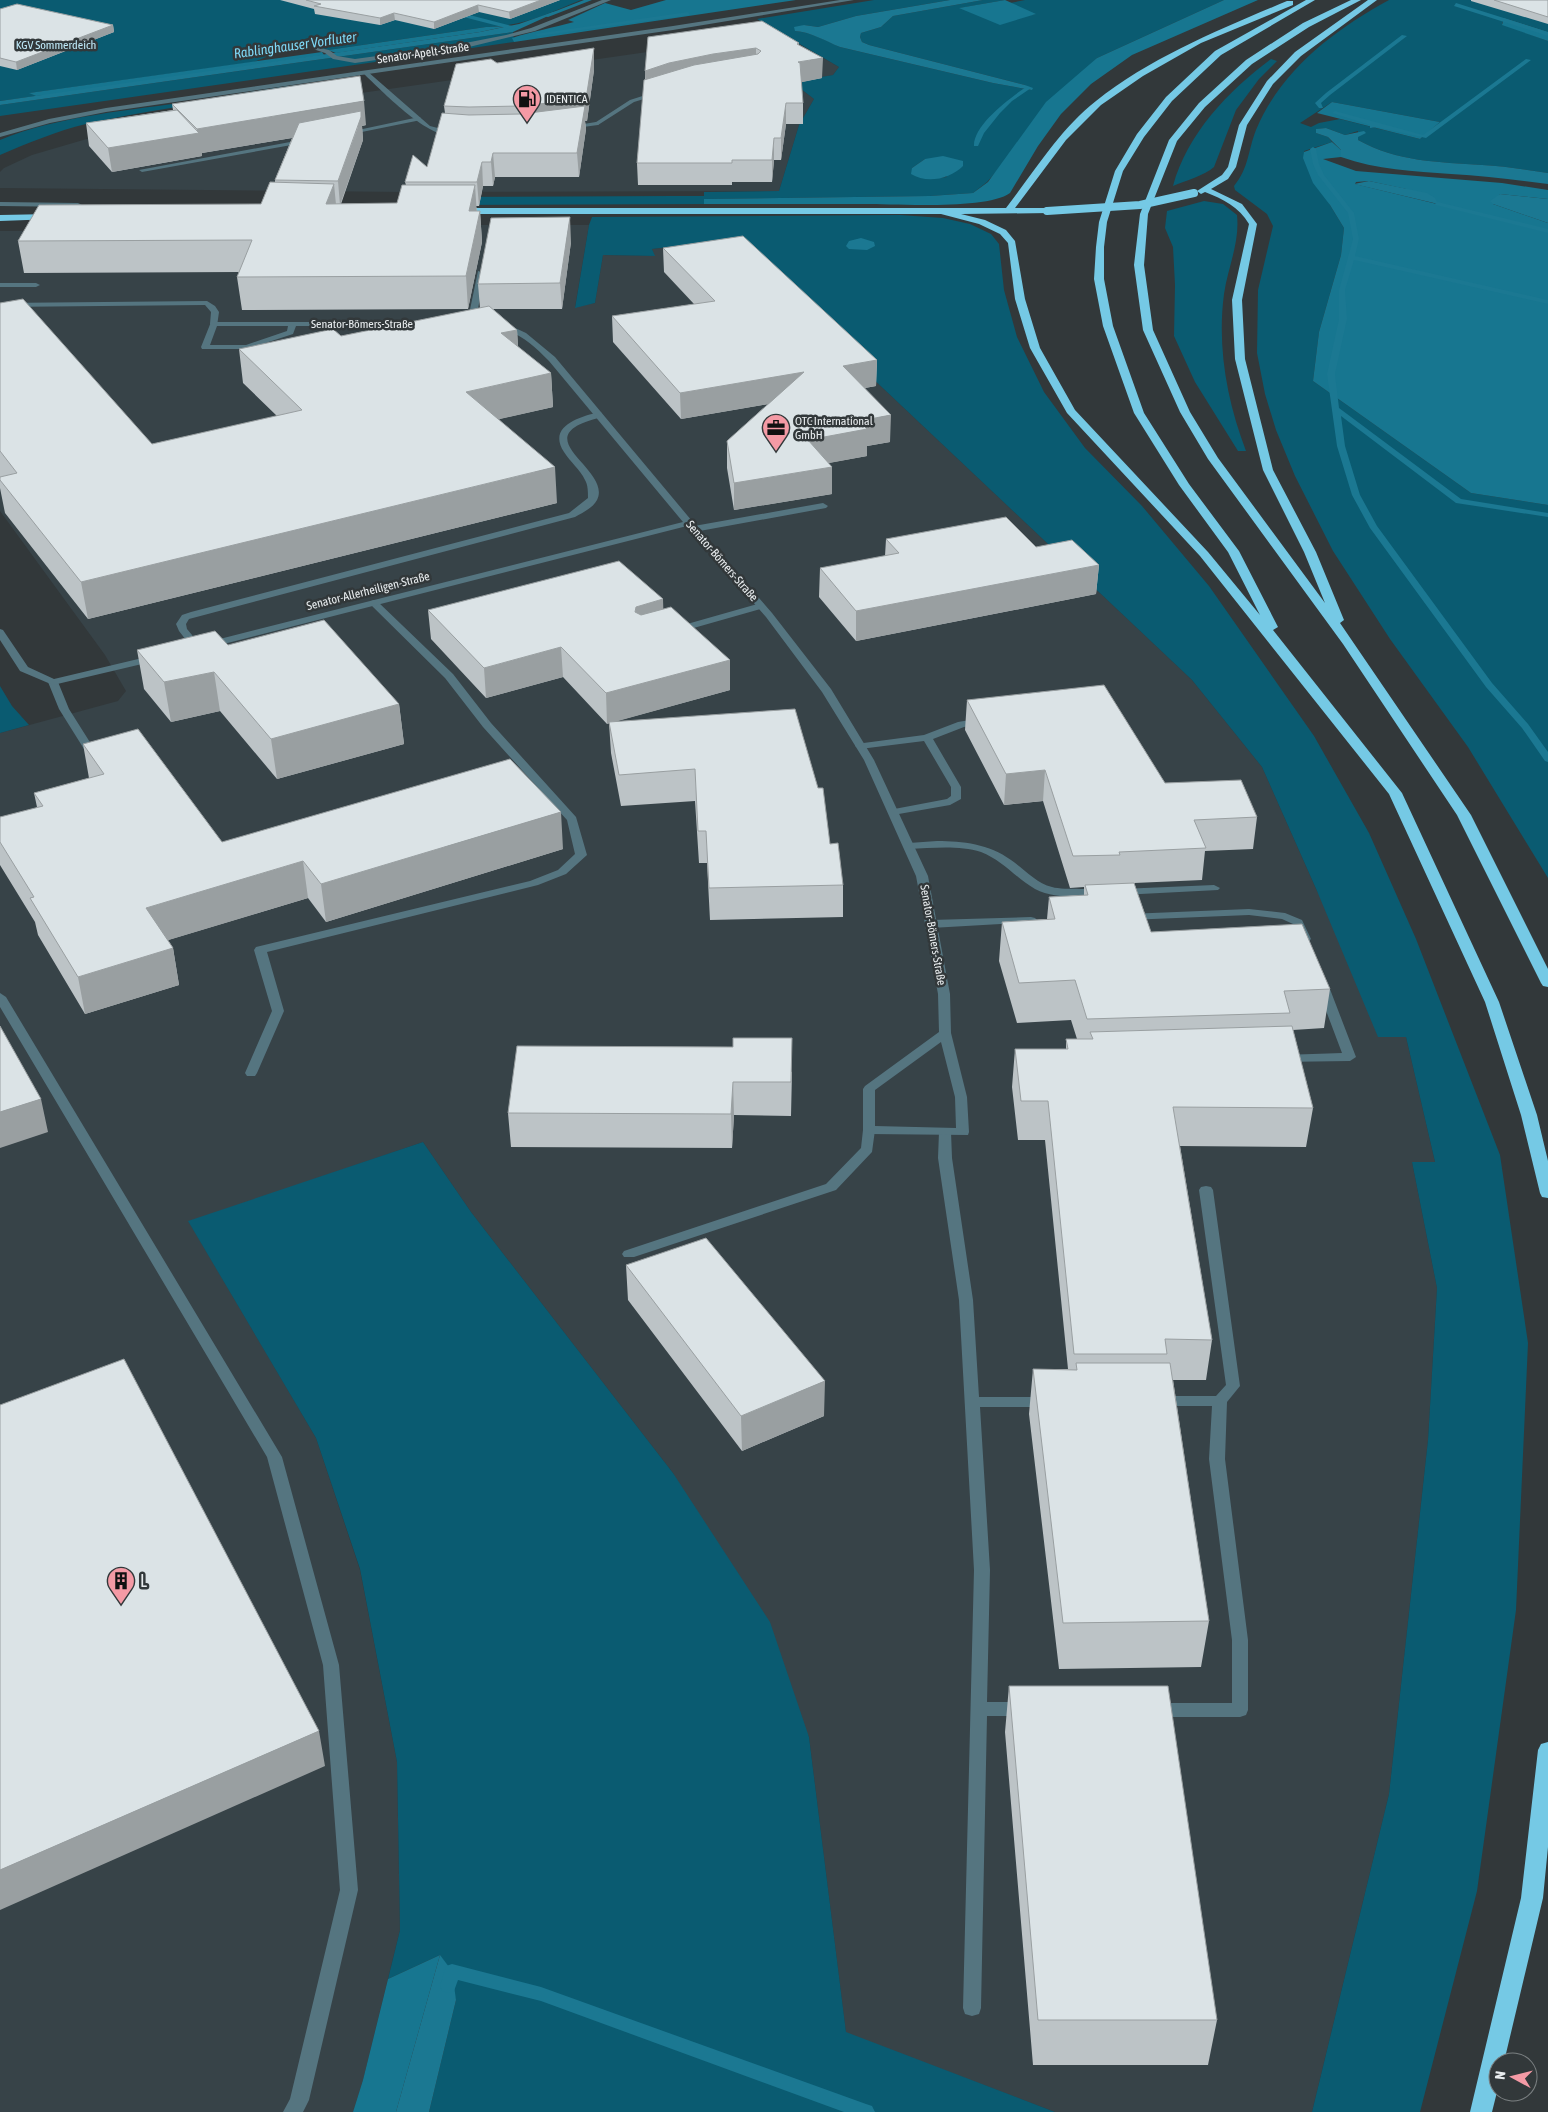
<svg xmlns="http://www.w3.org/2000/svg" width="1548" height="2112" font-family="'Asap Condensed',sans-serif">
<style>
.built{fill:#374348}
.green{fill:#0a5b71;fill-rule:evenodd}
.forest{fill:#177690;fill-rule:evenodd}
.water{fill:#1b7892}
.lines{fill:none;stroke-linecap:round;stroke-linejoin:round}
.stream{fill:#1b7892;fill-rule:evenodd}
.service{fill:#557580;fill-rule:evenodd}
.minor{fill:#557580;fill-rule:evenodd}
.tertiary{fill:#557580;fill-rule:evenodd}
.motorway{fill:#75c9e5;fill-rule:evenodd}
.motorway-bridge{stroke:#75c9e5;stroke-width:8}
.wall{fill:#bcc3c6}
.shaded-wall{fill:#999fa1}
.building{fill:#dbe3e6;stroke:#999fa1}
.labels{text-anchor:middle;stroke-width:5;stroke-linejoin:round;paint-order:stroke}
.far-park-label{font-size:12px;fill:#bfe9f8;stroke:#32383a}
.far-street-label{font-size:12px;fill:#e9edef;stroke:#32383a}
.far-poi-label{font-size:12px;fill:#e9edef;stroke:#32383a;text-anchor:start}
.far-water-label{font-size:14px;font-style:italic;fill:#7ed9f7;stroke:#32383a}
.near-poi-label{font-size:18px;fill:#e9edef;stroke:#32383a;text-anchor:start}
</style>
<rect width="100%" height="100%" fill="#32383a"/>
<path class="built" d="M780 33 839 67 833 75 793 83 814 99 799 125 779 191 406 192 0 188V172L4 168 32 155 90 138 228 112Z
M457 225H589L575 307 595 303 603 255 654 256 652 249 726 240 1192 680 1262 767 1317 891 1406 1037 1435 1162H1412L1437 1288 1428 1440 1389 1794 1312 2112H1055L846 2033 809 1737 673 1473 471 1212 423 1142 189 1222 316 1438 360 1570 397 1762 400 1930 363 2080 353 2112H0V733L118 701 126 691 105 655 0 511V231L330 229Z"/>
<path class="green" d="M0 0H581C547 14 524 26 486 27L328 50 300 43 254 62 30 93 36 96 0 101Z
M874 0H950L856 16 818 27 804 25 795 31C811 32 826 41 840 47L993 83 1032 90 1025 85 869 45 862 42 860 37 861 33 881 27 893 16 983 0H1005L960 8 1035 15 1010 3 1025 0H1224L1097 58 987 182 973 193 930 196 704 199V204L444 205 422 197 674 196H704V192L779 191 799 125 814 99 792 82 833 75 839 67 757 19ZM925 159 947 177 927 179 912 168Z
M1389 0H1548V32L1504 18 1502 24 1548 41V173C1526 170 1504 166 1482 165 1439 162 1397 162 1358 140V131L1345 135 1326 128 1317 129 1316 133 1328 137 1332 142 1304 151 1330 205 1344 228 1341 255 1319 332 1313 381 1471 493 1548 505V878L1468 747 1390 639 1333 551 1295 476 1276 430 1265 394 1257 353 1258 290 1273 226 1267 214 1235 190 1234 186C1249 168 1248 150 1256 130 1281 70 1334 30 1389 0ZM1332 102 1440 122 1420 139 1340 119 1319 123 1311 127 1300 123Z
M513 32 514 42 0 116V105Z
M1271 59 1277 61 1259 79 1236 110 1214 167C1205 175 1185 181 1173 186 1187 134 1228 91 1271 59Z
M338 81 343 84C257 97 171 105 86 124 57 131 28 143 0 155V140C57 116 132 110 194 101 242 94 290 84 338 81Z
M1204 201 1223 204 1237 215C1240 242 1228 267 1224 294 1217 347 1227 401 1246 451H1238L1195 382 1174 336 1175 285 1173 247 1165 228 1167 211Z
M900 215 943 218 970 224 991 234 999 244 1004 290 1017 337 1044 392 1085 448 1142 506 1209 586 1314 736 1369 833 1416 939 1500 1155 1528 1343 1516 1610 1477 1891 1420 2112H1312L1389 1794 1428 1440 1437 1288 1412 1162H1435L1406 1037H1378L1317 891 1262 767 1192 680 726 240 652 249 655 256 603 255 595 303 575 308 589 225 592 217Z
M0 686 12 706 29 725 0 733Z
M423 1142 471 1212 673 1473 770 1622 809 1737 846 2032 1055 2112H429L456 2000 440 1955 388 1979 400 1930 397 1762 360 1569 316 1438 188 1221Z"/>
<path class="forest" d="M666 0H796L514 42 512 38C533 31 553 28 574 22L568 20 605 3 631 10Z
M1005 0 1036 14 1000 25 959 8Z
M1224 0H1258L1132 55 1091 84 1061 114 1038 146 1010 193C987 210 895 204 864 204 811 204 757 204 704 204V199L930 196 973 193 988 182 1046 102 1097 58Z
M1504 18 1548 32V41L1502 25Z
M508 26 480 32 336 53 328 50 486 27Z
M322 52 324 55 49 95 36 96 29 93Z
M1332 102 1440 122 1420 139 1317 113Z
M1332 142 1341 150V157L1323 159 1356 171 1502 183 1548 190V199L1500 194 1493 204 1548 223V505L1471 493 1313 381 1319 332 1341 255 1344 228 1330 205 1313 183 1303 158 1304 152ZM1369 181 1406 189 1437 204 1355 184 1356 182Z
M440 1955 396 2112H353L363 2080 388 1979Z"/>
<path class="water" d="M950 0H983L893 16 881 27 861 33 860 37 862 42 869 45 1025 85 1033 88 1032 90 993 83 840 47C825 41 811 32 795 31L794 27 804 25 818 27 856 16Z
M559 11 513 32 0 105V101L480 32 519 24 553 12Z
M1326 128 1345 135 1364 131 1366 133 1358 137V140C1397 162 1439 162 1482 165 1504 166 1526 170 1548 173V184C1516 180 1484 176 1451 174 1414 171 1377 170 1341 157V150L1328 137 1316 133V129Z
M943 156 963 161V166C950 179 927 184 911 174L912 168 925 159Z
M1369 181 1427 193 1435 198 1438 204 1354 184Z
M1500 194 1548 199V223L1493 204 1490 201Z
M861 238 874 242 875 246 867 250 849 249 846 246 849 241Z
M440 1955 452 1971 456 2000 429 2112H396Z"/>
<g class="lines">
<path class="stream" d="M584 0H592L548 17 543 16Z
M1456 3 1548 32V36L1454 6Z
M454 11 516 27 517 28 514 30 452 14Z
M688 12 690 15 538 36 535 34Z
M1402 35 1407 36 1330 95 1321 103 1323 108H1319L1315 103 1326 93Z
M1526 59 1531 60 1426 138 1376 127 1370 128V125L1332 113 1335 111 1423 135Z
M1026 87 1031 88 1012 101 1000 113 984 133 978 146H974C973 125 1010 98 1026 87Z
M1313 147 1316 149 1319 164 1324 175 1354 213 1359 239 1355 256 1548 300V304L1354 260 1345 290 1347 319 1335 374 1339 408 1461 499 1548 513V517L1456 503 1341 416 1345 446 1360 495 1377 526 1492 683 1528 724 1548 752V762L1545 761 1522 728 1486 687 1370 528 1352 495 1337 446 1327 374 1339 319V290L1353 239 1348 213 1318 175 1313 164 1310 149Z
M1438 202 1548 229V233L1436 205 1435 204Z
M452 1964 541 1987 866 2104 872 2106 875 2112H844L541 2001 458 1980 454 1991 448 1993 442 1991 440 1986 446 1966Z"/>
<path class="service" d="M602 0H611L535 31 469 47 355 63 333 59 325 53 313 49 316 47 329 50 337 56 355 59 450 46 506 35 531 28Z
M658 91 661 93 660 94 634 102 598 125 593 124 630 100Z
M419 117 421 118V120L347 135 344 133Z
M306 139 308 140V142L142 172 139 170Z
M478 271 485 273 475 324 471 326 467 324Z
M0 283H36L40 285 36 287H0Z
M207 301 215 306 219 312 217 326 210 324 211 312 205 305 0 307V303Z
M599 412 602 413V417C519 437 613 468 597 500 593 508 582 513 575 517L189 619 186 624 187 629 202 647 201 649H193L179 631 176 624 182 615 191 612 569 513 588 498C588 492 588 485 585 480 580 469 570 462 564 452 547 426 580 417 599 412Z
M823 503 828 506 826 508 694 532 689 529 694 526Z
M374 600 377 601 453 674 491 723 576 817 587 855 566 874 538 885 267 952 284 1011 257 1073 255 1076H247L245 1073 272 1011 254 950 256 947 530 881 558 870 575 854 567 820 483 727 445 678 371 605V601Z
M761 603 764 604V608L676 633 671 630 673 628Z
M53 679 58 682 69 709 98 755 97 757H89L59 709 48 682Z
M982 718 987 721 986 723 964 727 933 739 961 787V799L950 805 893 815 889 814 888 812 889 810 947 799 951 796V787L924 741 860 749 855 746 856 744 924 735 958 722Z
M937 841C963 841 989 844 1011 860 1024 869 1036 883 1052 887 1065 891 1098 886 1105 893L1099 896C1078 897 1055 899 1035 889 1016 878 1002 860 981 852 959 845 932 848 909 849L903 846 909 843Z
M1214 885 1220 888 1218 890 1121 895 1115 892 1121 889Z
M1249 909 1285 913 1302 920 1311 939 1309 941H1301L1293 924 1282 919 1249 915 1128 920 1122 917 1128 914Z
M1031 917 1035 918 1037 920 1035 922 931 928 925 924 931 920Z
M1322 980 1328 984 1356 1057 1350 1061 1279 1062 1277 1059 1283 1055 1342 1053 1316 984Z
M0 993 6 997 282 1457 339 1665 358 1890 309 2100 303 2112H283L290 2099 340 1890 323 1665 267 1457 0 1007Z
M869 1126 875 1130 872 1152 836 1190 634 1257H624L622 1254 624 1251 826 1184 861 1148 863 1130Z
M945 1128 951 1132 952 1158 973 1300 979 1397H1047L1052 1398 1054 1402 1052 1406 1047 1407H980L990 1570 987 1702H1023L1029 1704 1031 1709 1029 1714 1023 1716H987L981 2008 979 2014 972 2016 965 2014 963 2008 974 1570 959 1300 938 1158 939 1132Z
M1206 1186 1211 1187 1213 1190 1240 1386 1227 1402 1225 1459 1248 1640V1710L1246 1715 1240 1717H1156L1150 1715 1148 1710 1150 1705 1156 1703H1232V1640L1209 1459 1212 1406H1160L1155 1405 1153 1401 1155 1397 1160 1396H1216L1226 1385 1199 1190 1201 1187Z"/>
<path class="minor" d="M363 71H367L430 126 457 133C435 147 379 88 363 73Z
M596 122 599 124 598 125 568 129 565 127Z
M211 322H420L424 324 420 326H296L293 334 247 349H202L201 347ZM217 326H288L287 331 246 345H210Z
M500 325 513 327 526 333 555 357 697 527 772 613 831 689 874 760 928 876 950 994 951 1033 967 1097 969 1132 968 1135 869 1134 863 1130V1089L865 1086 939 1032 938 994 916 876 864 760 822 692 766 617 687 526 208 648 203 645 204 643 683 522 549 361C534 346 521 333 500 329ZM941 1042 955 1097 956 1128 875 1126V1090Z
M0 629 3 630 28 667 54 679 155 655 160 658 159 660 53 685 20 671 0 640Z"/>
<path class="tertiary" d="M840 0H854L673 30 106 112 50 123 0 137V133L49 119 106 108 673 26Z
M0 202 78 203 82 205 78 207 0 206Z"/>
<path class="motorway" d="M1306 0H1315L1221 55 1172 101 1144 137 1123 171 1107 222 1104 247V279L1113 326 1144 413 1189 484 1239 551 1278 627 1273 630 1402 793 1499 1002 1537 1115 1548 1161V1198L1542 1197 1540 1193 1521 1115 1485 1002 1389 794 1200 556 1067 413 1030 348 1015 299 1008 243 1000 234 979 224 941 214H461L457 211 461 208H1006C1034 172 1060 129 1096 101 1153 56 1221 29 1287 1H1293V5L1201 43 1143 76 1101 105 1066 140 1015 208H1047L1051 211 1050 213 961 214 985 220 1006 230 1015 241 1025 299 1040 348 1075 410 1208 552 1260 615 1228 552 1179 485 1134 413 1103 326 1094 279 1096 247 1099 222 1115 171 1137 134 1166 97 1215 51Z
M1351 0H1361L1309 27 1252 64 1205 107 1177 141 1148 214 1144 265 1153 330 1190 412 1218 458 1325 603 1304 552 1263 470 1235 359 1232 300 1249 224C1239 207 1223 199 1205 192L1201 194 1197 191 1222 175 1228 167 1239 125 1267 81 1295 52 1368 0H1377L1301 56 1273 84 1247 125 1236 167 1228 179 1211 189 1242 204 1257 224 1242 300 1245 359 1273 470 1316 552 1344 620 1340 623 1471 815 1548 969V987L1543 986 1541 983 1457 815 1343 644 1208 459 1180 412 1143 330 1134 265 1140 214 1169 140 1199 103 1246 60 1303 23Z
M51 214 55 217 54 219 0 221V215Z
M1548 1742V1847L1543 1898 1504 2062H1498V2088L1492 2112H1470L1521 1898 1538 1750 1541 1744Z"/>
<path class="motorway-bridge" d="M1047 211 1140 205 1194 193"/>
</g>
<path class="wall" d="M280 0H560L510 19 479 12 434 29 395 20 380 25 315 14 314 9Z
M1471 0H1548V24L1471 1Z
M0 9 113 25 114 32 17 70 0 66Z
M648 37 799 45 822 78 801 82 803 103V124H786L781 160H774L772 182H732V185H638L637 163 645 79Z
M497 63 594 70 587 121H585L586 129 579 177H495L493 186H483L479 206H476L477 211H480L482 242 468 309 242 310 237 277 239 272 24 273 18 241 261 204 275 182V180L292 138 202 153V156L112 172 89 146 86 123 173 110 172 104 366 125 362 126 363 140 341 204 397 203 406 185 405 182 427 167 445 113 444 106Z
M571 242 562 309H493L517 330 518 347 551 373 553 407 499 419 557 503 88 619 5 513 0 488V303L152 444 277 416 243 383 239 349 341 336 480 308 478 284Z
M663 248 877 360 876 386 865 388 890 442 867 446V456L828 463 832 467V494L734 510 727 468V441L768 404 681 419 613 342 612 316 694 304 664 272Z
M886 539 1036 547 1099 565 1096 594 856 641 819 597 820 568 885 556Z
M663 599V609L730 660V690L613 722 830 844 843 885V917L710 920 707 863H699L695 801 621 806 611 753 609 723 607 724 563 677 486 698 431 639 428 610Z
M228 645 399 704 404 744 277 779 220 711 171 722 144 689 137 650Z
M967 700 1165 783 1257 817 1253 849 1205 851 1202 880 1134 883 1151 932 1330 989 1324 1028 1293 1030 1313 1108 1306 1147 1180 1146 1212 1340 1206 1380H1173L1209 1621 1201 1667 1059 1669 1029 1414 1033 1369H1068L1045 1140H1018L1012 1087 1015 1049H1066V1039H1077L1071 1020 1017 1023 999 961 1002 922 1047 919 1049 897 1084 895V887L1070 888 1043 801 1004 805 965 730Z
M83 744 222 842 563 849 326 922 308 898 168 940 173 948 179 985 85 1014 38 935 35 922 0 865V842L37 807 34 793 89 778Z
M733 1047 792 1072 791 1116 734 1115 732 1148 511 1147 508 1113Z
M626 1265 824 1416 742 1451 628 1300Z
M1009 1686 1217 2020 1208 2065H1033L1005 1732Z"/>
<path class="shaded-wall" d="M541 0H560L510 19 509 12Z
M478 5 479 12 434 29V22Z
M394 13 395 20 380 25V18Z
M113 25 114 32 17 70 16 62Z
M799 43V62L823 58 822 78 798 83 797 44Z
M594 48V70L587 121H585L586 129 579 177 577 153 522 129 520 106Z
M756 48V68L646 92 645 71 669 63 713 54Z
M364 101 366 125 362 126 363 140 340 205 338 181 358 127 202 153V156L112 172 108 148 197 133V129Z
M786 103V124L781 160V138Z
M774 138V160L772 182V160Z
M493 153 495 177 493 186 491 162Z
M482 162 483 186 479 206 477 182Z
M334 184 337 215 326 204Z
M475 185 477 216 469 211Z
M480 211 482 242 468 309 466 276Z
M570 217 571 242 562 309 560 283Z
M517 330 519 363 501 333Z
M877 360 876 386 842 392 843 366Z
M804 372V398L681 419 680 393Z
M551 373 553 407 469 426 466 392Z
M891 415 890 442 867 446V456L808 467V440L859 421Z
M555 467 557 503 88 619 81 582Z
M832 467V494L734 510V483Z
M1099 565 1096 594 856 641V611Z
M663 599 664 629 635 612 636 607Z
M561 647 563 677 486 698 484 668Z
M730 660V690L607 724 606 693Z
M214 672 220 711 171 722 164 682Z
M399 704 404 744 277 779 271 739Z
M1045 770 1043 801 1004 805 1006 774Z
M561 812 563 849 326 922 321 884Z
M303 861 308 898 152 945 146 908Z
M173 948 179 985 85 1014 78 977Z
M733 1082 734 1115 732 1148 731 1114Z
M41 1099 48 1132 0 1148V1112Z
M825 1381 824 1416 742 1451 741 1416Z
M319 1731 325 1766 0 1910V1870Z"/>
<path class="building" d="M306 0H541L509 12 478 5 434 22 394 13 380 18 314 6 321 4Z
M1494 0H1548V17Z
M17 4 113 25 16 62 0 58V9Z
M762 21 799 43 797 44 823 58 798 62 800 63 803 103H786L781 138H774L772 160H732V163H637L644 80 694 65 758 54 761 51 756 48 713 54 669 63 645 71 648 37Z
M594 48 586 99 520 106 469 107 444 106 456 64 491 59 497 63Z
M360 76 364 101 197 129 172 104Z
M585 106 577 153H493L491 162H482L477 182H405L413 155 427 167 442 113 469 115 521 114Z
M177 110 199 133 108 148 86 123Z
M361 111V117L338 181 275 180 299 123Z
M270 182 334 184 326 204 397 203 402 185H475L469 211H480L466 276 237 277 252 240 18 241 39 205 261 204Z
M570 217 560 283 478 284 491 218Z
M743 236 877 360 843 366 891 415 859 421 867 429 808 440 832 467 734 483 727 441 804 372 680 393 612 316 715 301 663 248Z
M23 299 152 444 302 410 239 349 333 329 341 336 489 306 517 330 501 333 551 373 466 392 555 467 81 582 0 480V477L17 473 0 451V303Z
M1006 517 1036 547 1072 540 1099 565 856 611 820 568 899 553 886 539Z
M619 561 663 599 636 607 635 612 641 615 671 607 730 660 606 693 561 647 484 668 428 610Z
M324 620 399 704 271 739 214 672 164 682 137 650 215 631 228 645Z
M1104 685 1165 783 1241 780 1257 817 1194 820 1206 848 1119 852 1120 855 1073 856 1045 770 1006 774 967 700Z
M795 709 818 788H823L830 844 838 843 843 885 709 888 706 831H698L695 769 619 775 609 722Z
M138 729 222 842 510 759 561 812 321 884 303 861 146 908 173 948 78 977 30 898 34 897 0 842V817L43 806 34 793 104 774 83 744Z
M1134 883 1151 932 1302 924 1330 989 1284 991 1290 1013 1087 1019 1075 980 1019 983 1002 922 1055 919 1049 897 1088 895 1085 885Z
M0 1026 41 1099 0 1112Z
M1292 1026 1313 1108 1173 1107 1212 1340 1165 1339 1167 1354H1074L1048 1101H1021L1015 1049H1068L1066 1039H1093L1090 1032Z
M733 1038H792L791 1082H733L731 1114 508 1113 517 1046 733 1047Z
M706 1238 825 1381 741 1416 626 1265Z
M124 1359 319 1731 0 1870V1405Z
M1076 1363H1170L1209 1621 1063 1623 1033 1369 1077 1370Z
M1009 1686H1168L1217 2020H1038Z"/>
<defs>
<symbol id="fuel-pin" viewBox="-11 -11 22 30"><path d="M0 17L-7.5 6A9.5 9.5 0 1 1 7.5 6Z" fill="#f49aa5" stroke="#32383a"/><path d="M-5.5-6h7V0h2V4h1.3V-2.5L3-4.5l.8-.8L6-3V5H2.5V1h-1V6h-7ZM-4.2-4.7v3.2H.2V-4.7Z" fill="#111"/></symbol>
<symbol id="office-pin" viewBox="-11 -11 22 30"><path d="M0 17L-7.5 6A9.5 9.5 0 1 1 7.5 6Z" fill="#f49aa5" stroke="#32383a"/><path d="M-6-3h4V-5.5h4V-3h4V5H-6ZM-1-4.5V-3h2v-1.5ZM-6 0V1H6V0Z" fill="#111"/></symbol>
<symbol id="building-pin" viewBox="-11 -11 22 30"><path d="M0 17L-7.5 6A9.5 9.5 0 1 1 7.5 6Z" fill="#f49aa5" stroke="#32383a"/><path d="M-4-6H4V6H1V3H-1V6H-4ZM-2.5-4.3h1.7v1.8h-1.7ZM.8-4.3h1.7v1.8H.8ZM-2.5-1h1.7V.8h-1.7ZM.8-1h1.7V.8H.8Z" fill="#111"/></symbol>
</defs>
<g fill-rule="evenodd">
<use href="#fuel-pin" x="511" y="83" width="32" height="43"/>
<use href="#office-pin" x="760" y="412" width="32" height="43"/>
<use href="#building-pin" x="105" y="1565" width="32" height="43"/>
</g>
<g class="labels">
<g class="far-park-label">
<text x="56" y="49">KGV Sommerdeich</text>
</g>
<g class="far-street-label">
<text transform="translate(423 53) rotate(-8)" y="4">Senator-Apelt-Straße</text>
<text x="362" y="328">Senator-Bömers-Straße</text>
<text transform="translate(722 561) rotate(49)" y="4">Senator-Bömers-Straße</text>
<text transform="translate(368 591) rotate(-14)" y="4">Senator-Allerheiligen-Straße</text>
<text transform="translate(933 935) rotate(80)" y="4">Senator-Bömers-Straße</text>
</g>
<g class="far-poi-label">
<text x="546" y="103">IDENTICA</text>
<text x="795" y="425">OTC International<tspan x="795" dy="14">GmbH</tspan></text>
</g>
<g class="far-water-label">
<text transform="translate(295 45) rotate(-8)" y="5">Rablinghauser Vorfluter</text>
</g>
<g class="near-poi-label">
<text x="140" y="1587">L</text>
</g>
</g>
<g transform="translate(1513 2077) rotate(277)"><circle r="24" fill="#32383a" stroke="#7b8082"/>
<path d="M0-4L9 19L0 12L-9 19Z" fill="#f49aa5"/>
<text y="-8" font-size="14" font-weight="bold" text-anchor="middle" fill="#e9edef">N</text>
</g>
</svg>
